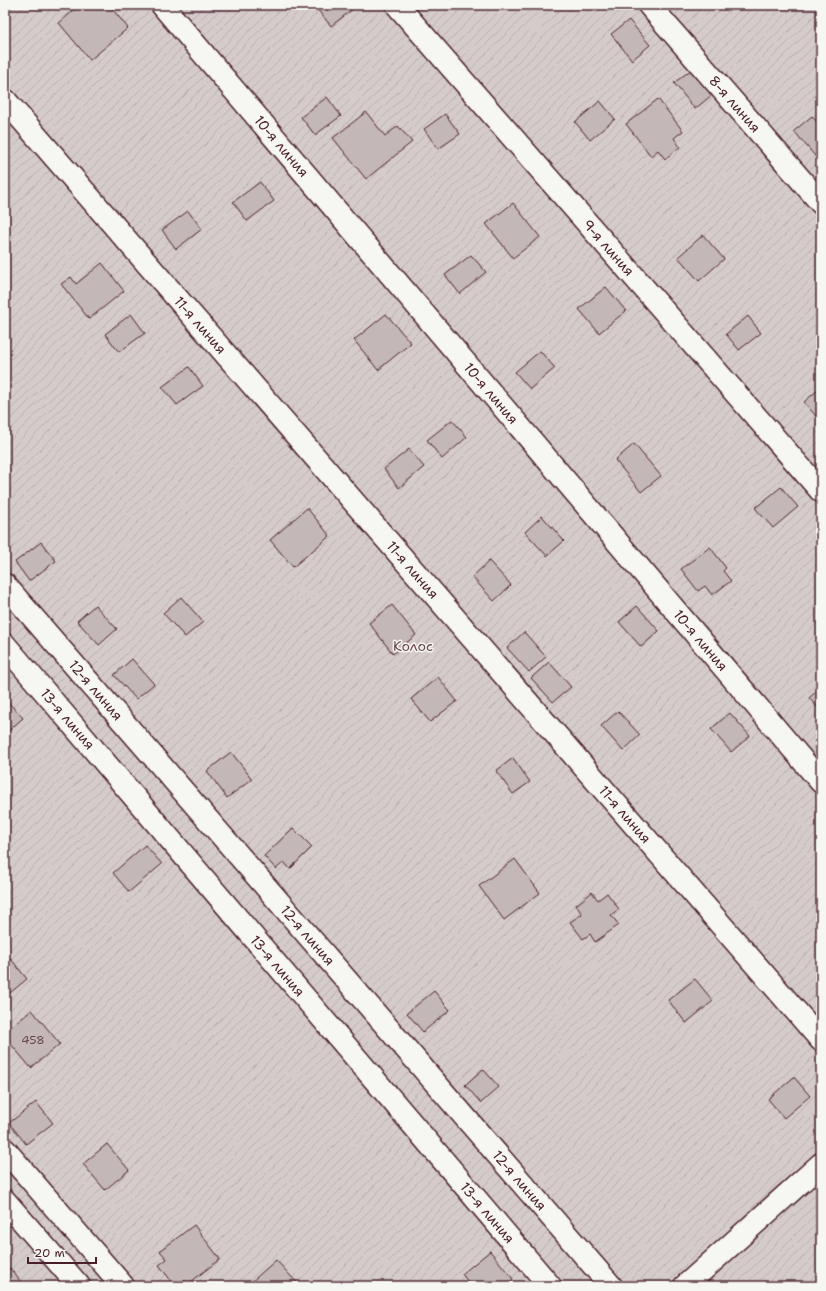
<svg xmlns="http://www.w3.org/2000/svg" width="826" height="1291" font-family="'Shantell Sans',sans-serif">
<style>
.garden{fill:url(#garden-furrows);stroke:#8f757a}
.building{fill:#c4b7b7;stroke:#4a1f2b}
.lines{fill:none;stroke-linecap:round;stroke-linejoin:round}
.minor-casing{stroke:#4a1f2b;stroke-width:25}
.minor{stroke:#f6f6f2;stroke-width:22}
.labels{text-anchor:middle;stroke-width:3;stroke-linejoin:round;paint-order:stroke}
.number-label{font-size:12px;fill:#68454e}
.street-label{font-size:14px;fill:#4a1f2b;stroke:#f6f6f2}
.park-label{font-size:14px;fill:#6c4a53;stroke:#f6f6f2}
</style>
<defs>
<pattern id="garden-furrows" width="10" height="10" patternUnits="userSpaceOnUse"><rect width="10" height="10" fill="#d4cbca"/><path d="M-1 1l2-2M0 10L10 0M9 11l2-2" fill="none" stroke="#b8aeae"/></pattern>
</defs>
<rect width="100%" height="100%" fill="#ece9e6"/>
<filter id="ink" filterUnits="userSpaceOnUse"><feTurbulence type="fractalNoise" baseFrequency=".025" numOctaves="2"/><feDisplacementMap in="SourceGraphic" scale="8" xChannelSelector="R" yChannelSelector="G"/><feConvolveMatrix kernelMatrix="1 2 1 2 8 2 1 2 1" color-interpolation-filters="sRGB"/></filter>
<g filter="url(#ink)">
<path class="garden" d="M5 5H821V1286H5Z"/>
<path class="building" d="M80 5H109L128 28 90 60 59 23Z
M320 5H356L357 6 331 26 316 8Z
M629 20 650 45 632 60 611 34Z
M692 69 713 94 695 109 674 83Z
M327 97 341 116 315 135 301 117Z
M658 99 683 131 674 138 680 147 665 159 658 150 651 156 626 124Z
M600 101 615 119 590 140 575 122Z
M366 112 385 136 398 126 412 142 366 179 333 138Z
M445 114 460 134 438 149 424 129Z
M812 116 821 127V151L815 156 794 131Z
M260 182 274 201 247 221 233 202Z
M513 203 540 237 513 258 486 224Z
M188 211 202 229 176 249 162 230Z
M703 235 724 259 699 281 678 257Z
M471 255 486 272 460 294 445 275Z
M102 263 124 291 89 319 61 284 71 277 76 284Z
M606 287 626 311 599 333 579 309Z
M131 314 145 333 119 352 105 334Z
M386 314 411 343 378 370 354 340Z
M748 316 761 333 739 350 726 334Z
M540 351 555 368 530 389 515 372Z
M189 367 203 386 177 405 162 387Z
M821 387V422L804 402Z
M452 420 467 437 442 459 427 440Z
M634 444 661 476 641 492 615 460Z
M409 449 424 467 399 488 384 469Z
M781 487 798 507 773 528 755 508Z
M307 508 330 536 293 567 270 540Z
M542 516 564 541 547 556 525 532Z
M41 542 56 561 29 581 15 562Z
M710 547 726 568 723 571 731 581 712 595 705 586 698 591 681 569Z
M489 561 511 585 494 601 472 577Z
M181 597 203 622 185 637 163 613Z
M95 605 117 629 99 645 77 621Z
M392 605 416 635 393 654 369 623Z
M637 606 659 631 641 647 619 622Z
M524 632 546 657 529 672 507 648Z
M132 659 154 684 136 699 114 675Z
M549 662 571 687 553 702 531 678Z
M438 677 457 701 430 722 411 699Z
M821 687V711L809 698Z
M5 699 23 718 5 734Z
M618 711 640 735 623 751 601 726Z
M730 713 750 736 731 752 711 729Z
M231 752 252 779 227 798 207 771Z
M513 758 530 782 513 794 496 771Z
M293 828 312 847 290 869 284 862 276 869 264 856Z
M145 845 162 864 129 892 113 873Z
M515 859 540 893 504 920 479 886Z
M592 892 598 900 607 893 619 909 611 915 619 925 595 942 590 934 583 939 570 922 582 914 576 905Z
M11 959 27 979 5 997V963Z
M695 979 713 1001 686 1023 668 1000Z
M434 991 450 1010 423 1032 407 1013Z
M32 1010 60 1044 31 1068 5 1037V1032Z
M483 1069 499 1087 481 1103 465 1085Z
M794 1077 810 1096 784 1118 768 1099Z
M36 1102 53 1123 26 1144 9 1123Z
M107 1144 129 1170 105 1190 83 1164Z
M194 1225 220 1259 187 1285 184 1280 175 1286 159 1265 167 1259 160 1251Z
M490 1251 513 1279 505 1286H471L462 1274Z
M276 1260 300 1286H251L249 1284Z
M10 1268 24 1286H5V1272Z"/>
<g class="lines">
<defs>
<g id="minor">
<path id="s1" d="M162 5 821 782"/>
<path id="s2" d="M397 5 821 491"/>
<path id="s3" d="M649 5 821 203"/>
<path id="s4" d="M5 100 821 1040"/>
<path id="s5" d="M5 585 611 1286"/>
<path id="s6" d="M5 645 550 1286"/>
<path d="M5 1150 123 1286"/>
<path d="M5 1201 79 1286"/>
<path d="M685 1286 821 1164"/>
</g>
</defs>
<use href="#minor" class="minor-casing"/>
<use href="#minor" class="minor"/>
</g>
</g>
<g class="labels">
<g class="number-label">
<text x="33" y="1044">458</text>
</g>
<g class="street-label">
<text dy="5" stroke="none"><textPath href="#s3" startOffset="131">8-я линия</textPath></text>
<text dy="5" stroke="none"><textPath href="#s1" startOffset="185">10-я линия</textPath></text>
<text dy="5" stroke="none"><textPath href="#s2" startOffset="322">9-я линия</textPath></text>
<text dy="5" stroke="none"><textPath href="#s4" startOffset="298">11-я линия</textPath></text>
<text dy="5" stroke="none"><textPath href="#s1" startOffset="509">10-я линия</textPath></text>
<text dy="5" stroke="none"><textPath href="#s4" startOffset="622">11-я линия</textPath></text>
<text dy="5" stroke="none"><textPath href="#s1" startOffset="833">10-я линия</textPath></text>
<text dy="5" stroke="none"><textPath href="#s5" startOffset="139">12-я линия</textPath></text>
<text dy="5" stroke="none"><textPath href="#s6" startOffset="97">13-я линия</textPath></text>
<text dy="5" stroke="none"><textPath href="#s4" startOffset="946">11-я линия</textPath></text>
<text dy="5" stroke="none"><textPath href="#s5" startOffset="463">12-я линия</textPath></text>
<text dy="5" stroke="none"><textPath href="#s6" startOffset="421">13-я линия</textPath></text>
<text dy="5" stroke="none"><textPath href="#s5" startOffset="787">12-я линия</textPath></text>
<text dy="5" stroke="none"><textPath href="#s6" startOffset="745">13-я линия</textPath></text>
</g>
<g class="park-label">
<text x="413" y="651">Колос</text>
</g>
</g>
<rect width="826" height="1291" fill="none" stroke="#f6f6f2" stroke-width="20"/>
<rect x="10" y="10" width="806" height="1271" fill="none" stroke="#4a1f2b" stroke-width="1.5" filter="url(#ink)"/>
<path d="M28 1257v6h68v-6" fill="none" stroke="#4a1f2b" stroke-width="2"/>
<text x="34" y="1257" font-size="12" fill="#4a1f2b" stroke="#f6f6f2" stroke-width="3" paint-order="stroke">20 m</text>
</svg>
